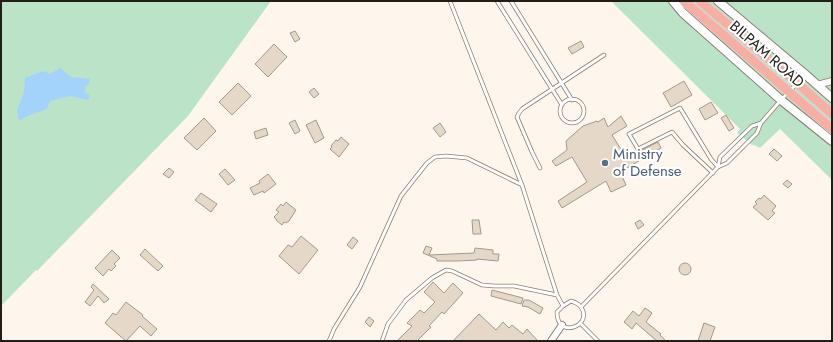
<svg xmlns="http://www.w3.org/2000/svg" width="833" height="342" font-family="Jost,sans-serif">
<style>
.green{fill:#bbe3c7}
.water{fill:#a3d3fa}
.building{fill:#e5d8c9;stroke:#a5988a}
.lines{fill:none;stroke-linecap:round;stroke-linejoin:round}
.lane-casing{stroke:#8b7f71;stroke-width:4.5}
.street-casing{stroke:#8b7f71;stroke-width:8}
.secondary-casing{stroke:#8b7f71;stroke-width:10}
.primary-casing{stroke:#d7d6d5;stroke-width:10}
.lane{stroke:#fff;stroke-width:3}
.street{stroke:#fff;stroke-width:6}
.secondary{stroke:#fff;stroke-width:8}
.primary{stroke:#f7afa4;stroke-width:9}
.service-dot{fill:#5c6f8a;stroke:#fff;stroke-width:1.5}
.labels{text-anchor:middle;stroke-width:4;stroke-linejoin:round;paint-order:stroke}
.street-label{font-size:15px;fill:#221d18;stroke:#fff}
.service-label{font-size:15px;fill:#4e5e75;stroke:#fff;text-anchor:start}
</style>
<rect width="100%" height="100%" fill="#fef6ed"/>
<path class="green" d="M1 1H271L188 116 37 271 36 270 1 306Z
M611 1H832V180L780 129 760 148 754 145H752L737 133 740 129Z"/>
<path class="water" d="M60 68 71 77 90 79 89 84 85 86V92L90 96 88 100 70 96 50 101 47 109 27 116 19 121 17 110 24 92 25 78 43 71 50 74Z"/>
<path class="building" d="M295 31 300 39 295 42 290 33Z
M581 41 584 47 572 54 568 48Z
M274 44 287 57 268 77 255 64Z
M684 81 692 95 671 107 663 93Z
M238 83 251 96 232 115 219 102Z
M314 88 319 94 314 98 309 92Z
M711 102 718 113 705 120 699 109Z
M726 115 734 128 729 131 721 118Z
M621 116 627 126 612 135 627 159 638 152 658 142 661 148 620 172 626 185 611 192 606 181 562 208 558 201 587 182 572 157 556 166 552 161 567 150 566 141 583 126 597 121 598 122 604 118 608 127Z
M204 118 216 131 197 150 184 138Z
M295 120 300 131 295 134 289 123Z
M316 120 324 138 315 143 306 125Z
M440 123 446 132 440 137 433 128Z
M266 128 268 135 256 139 254 132Z
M341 137 349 144 339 157 330 149 332 147 331 146 336 140 338 141Z
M774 149 782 156 777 161 769 154Z
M169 168 174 172 169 178 163 174Z
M225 169 235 180 228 185 219 174Z
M268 174 276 184 264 193 263 191 254 195 250 188 260 183 259 181Z
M787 180 792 184 788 188 783 184Z
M201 193 217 204 211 212 195 200Z
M764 195 776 206 772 211 775 213 768 220 753 207 757 204 755 202 759 198 761 199Z
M286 202 296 210 289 221 286 223 284 222 282 225 276 220V219L274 217 279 212 276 210 281 204 283 206Z
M472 220H479L481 234H473Z
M640 220 644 225 638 229 635 223Z
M301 236 318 250 299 274 279 256 288 245 292 247Z
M353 237 358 241 352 249 347 245Z
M426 246 432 248 429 255 474 253 475 248 493 250V254H499L498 261 477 259V260L458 261H437V259L423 253Z
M145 249 163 266 158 271 140 255Z
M112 250 120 258 114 264 116 266 111 271 109 269 103 276 95 268Z
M679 269a6 6 0 1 1 12 0a6 6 0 1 1-12 0Z
M433 282 444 293 453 283 463 293 444 314 442 312 429 326 431 327 417 341H397L412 326 407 323 420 310 424 313 435 302 424 292Z
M93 284 109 299 104 303 98 296 90 306 85 302 94 290 91 287Z
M492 290 523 298 521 304 491 296Z
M524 300H529L543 308 540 314 528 307 522 306Z
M126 302 143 315 142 316 157 329 151 336 140 326 126 341 105 323 113 313 116 315Z
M645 308 652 313 646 322 661 334 660 335 666 341H657L636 323 632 329 624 322 633 311 639 316Z
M479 314 496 330 503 322 509 328 512 325 523 334 527 329 538 341H453Z
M369 317 374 321 370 327 365 322Z
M704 323 715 327 710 341H698Z"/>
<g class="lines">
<defs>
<path id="lane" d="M450 1 522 185 557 295 563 306
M497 1 562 105
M511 1 572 100
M560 111a12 12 0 1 1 24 0a12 12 0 1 1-24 0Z
M718 167 720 157 752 126 761 123
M540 168 532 152 517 117 519 113 522 109 604 55
M713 173 683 145 672 132 638 149 629 134 680 108 711 159 718 167
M571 301C577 303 581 305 583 311 588 327 562 335 558 319 557 317 557 314 557 312L563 306Z
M581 307 718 167 727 163 757 133 761 123 781 100 805 75
M580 323 598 341
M329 341 334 329 360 287 401 196 427 163 435 157 446 156 467 158 522 185
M382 341 388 324 406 300 432 278 446 270 452 271 482 285 494 286H514L557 295"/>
<path id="street" d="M817 85 832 81
M551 341 562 325"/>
<path id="secondary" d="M673 1 683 13 781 100 832 141
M718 1 806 75 832 98"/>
<path id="primary" d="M684 1 832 129
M700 1 797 83 832 114"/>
</defs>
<use href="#lane" class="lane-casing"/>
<use href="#street" class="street-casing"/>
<use href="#secondary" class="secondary-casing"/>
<use href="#primary" class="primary-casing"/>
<use href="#lane" class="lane"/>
<use href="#street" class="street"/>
<use href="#secondary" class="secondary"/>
<use href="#primary" class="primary"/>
</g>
<circle class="service-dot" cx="605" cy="163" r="4"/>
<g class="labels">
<g class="street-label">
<text transform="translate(767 54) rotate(41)" y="5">BILPAM ROAD</text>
</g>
<g class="service-label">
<text x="613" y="159">Ministry<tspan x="613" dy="17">of Defense</tspan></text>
</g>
</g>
<rect width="833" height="342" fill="none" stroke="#221d18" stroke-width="4"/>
</svg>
